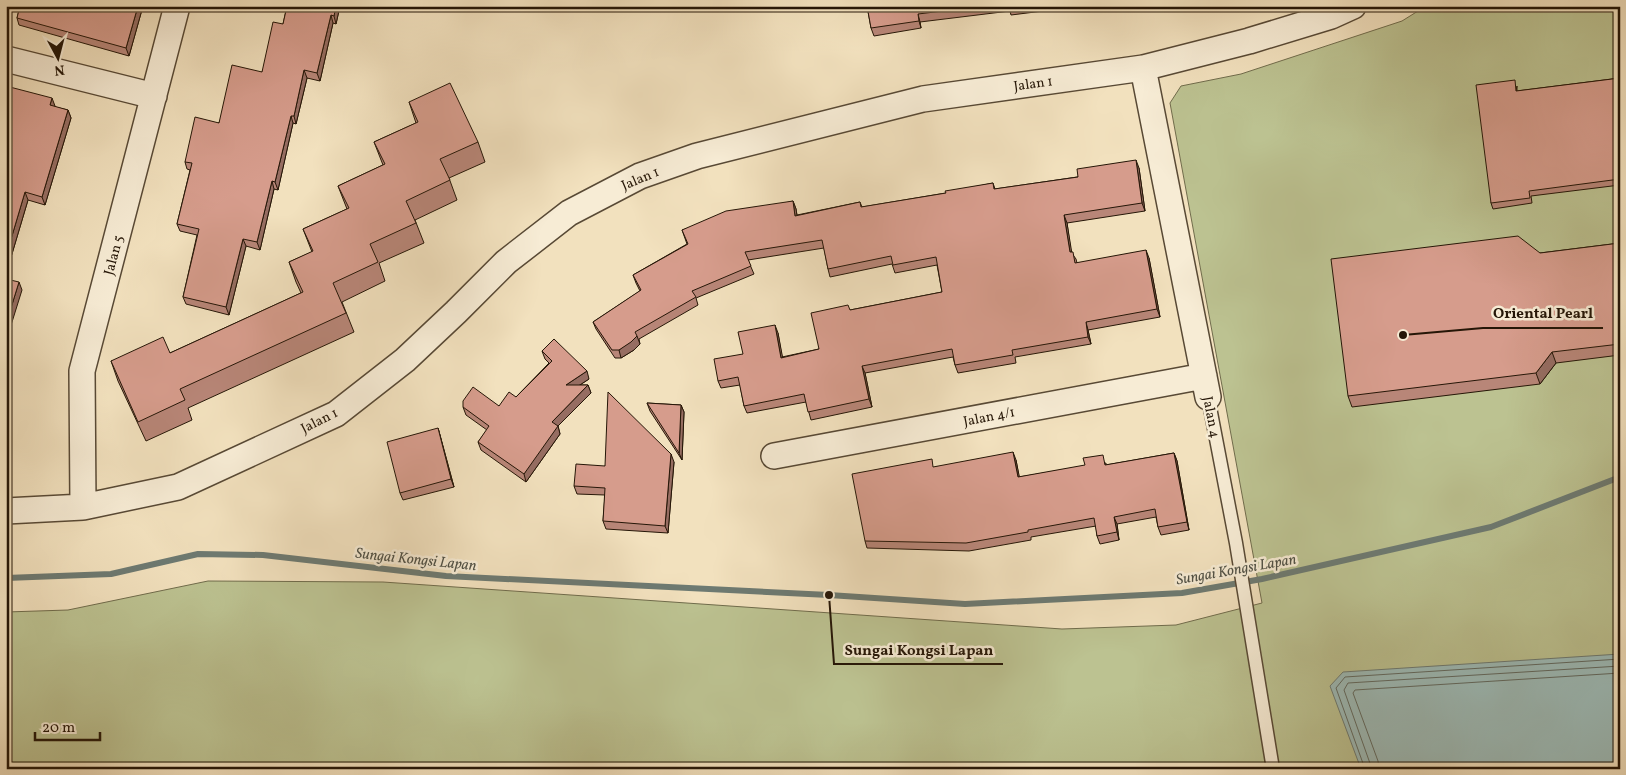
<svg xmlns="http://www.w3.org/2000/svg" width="1626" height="775" font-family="Vollkorn,serif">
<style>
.green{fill:#bcc291;stroke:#706c4c}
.water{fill:#9dbcb9;stroke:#6d7a72}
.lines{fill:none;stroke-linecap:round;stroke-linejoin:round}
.shore{stroke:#616960;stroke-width:1}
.stream{stroke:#6d7a72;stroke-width:6}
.lane-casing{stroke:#584935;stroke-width:15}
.street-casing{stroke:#584935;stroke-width:28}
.lane{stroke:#f7ecd5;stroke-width:12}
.street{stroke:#f7ecd5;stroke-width:25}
.wall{fill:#b88678;stroke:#251607}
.shaded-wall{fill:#966d62;stroke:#251607}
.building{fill:#d69c8c;stroke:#251607}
.labels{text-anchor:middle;stroke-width:5;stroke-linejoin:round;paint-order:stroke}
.street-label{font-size:14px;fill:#251607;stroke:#f7ecd5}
.water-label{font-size:15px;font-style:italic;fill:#4f5045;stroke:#f7ecd5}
.leader{fill:none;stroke:#251607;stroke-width:2}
.callout-dot{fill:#251607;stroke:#f7ecd5;stroke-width:2}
.callout-label{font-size:15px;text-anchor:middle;font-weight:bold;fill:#251607;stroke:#f7ecd5;stroke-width:5;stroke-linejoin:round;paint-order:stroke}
</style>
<rect width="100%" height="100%" fill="#f2e1be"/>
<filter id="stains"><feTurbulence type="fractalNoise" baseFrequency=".004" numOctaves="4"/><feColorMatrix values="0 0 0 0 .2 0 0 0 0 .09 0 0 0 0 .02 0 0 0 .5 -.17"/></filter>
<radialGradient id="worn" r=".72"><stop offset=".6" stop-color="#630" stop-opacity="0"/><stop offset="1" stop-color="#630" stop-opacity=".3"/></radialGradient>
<path class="green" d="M1426 6H1620V769H6V612L68 610 208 581 383 582 1062 629 1176 625 1262 603 1170 103 1181 86 1241 74 1402 21Z"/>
<path class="water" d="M1620 654V769H1361L1330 686 1343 672Z"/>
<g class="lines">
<path class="shore" d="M1365 769 1336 688 1345 677 1620 659
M1372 769 1344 690 1348 683 1620 666
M1379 769 1378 761 1353 693 1355 690 1620 673"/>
<path class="stream" d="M6 578 111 574 198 554 263 555 446 576 829 595 965 604 1182 593 1262 579 1491 527 1620 477"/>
<defs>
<path id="lane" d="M1208 397 1236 543 1273 769"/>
<path id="street" d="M6 59 154 96
M1143 68 1208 397
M774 456 1204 376
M83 507 82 371 177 6
M6 511 83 507 178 487 336 414 405 360 456 312 506 262 569 213 640 176 697 156 923 99 1143 68 1249 41 1331 16 1353 6"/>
</defs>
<use href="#lane" class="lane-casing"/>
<use href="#street" class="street-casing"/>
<use href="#lane" class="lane"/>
<use href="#street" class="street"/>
</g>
<path class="wall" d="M20 6H143L129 56 19 25 17 18Z
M287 6H340L336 24 333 23 320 81 307 78 296 124 293 123 278 190 274 189 260 250 246 246 229 315 186 304 183 297 197 235 180 231 177 224 190 170 187 169 185 162 262 72 283 24Z
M867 6H1060L1051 7V10L1011 15 1010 11 920 22 921 28 874 36 871 28Z
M1620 78V185L1531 196 1532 203 1493 209 1491 203 1517 86V91Z
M6 86 55 106V107L68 110 71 118 45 205 28 200 6 274Z
M409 102 478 142 485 162 449 178 457 200 415 220 424 243 379 263 385 281 342 302 354 332 188 408 192 420 146 441 118 381 111 361 170 353 301 293 296 282 289 262 312 252 303 229 347 209 338 186 383 165 374 142 416 123Z
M1139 168 1145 211 1067 223 1071 252 1076 259 1077 263 1149 258 1160 317 1088 330 1091 344 1015 357 1016 363 958 373 955 365 953 357 865 373 872 407 811 420 806 402 747 413 744 406 740 385 721 388 718 381 743 354 778 333 782 357 819 349 850 310 942 292 937 265 895 273 892 264 830 277 828 269 824 248 748 260 754 274 696 298 698 305 639 339 640 344 634 350 621 358H615L596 329 593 322 640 291 636 283 633 275 687 244 682 230 793 201 796 209 797 215 860 202 862 207 946 193 993 183 995 189Z
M1620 243V355L1556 363 1540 384 1352 407 1348 396 1540 253Z
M542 351 589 379 580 385H588L591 393 558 426 560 434 526 482 481 450 478 442 487 430 466 415 463 407 499 406 516 397 549 363 545 359Z
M647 403 681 405 684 412 682 460 650 411Z
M438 428 454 487 403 500 400 493Z
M1174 453 1177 461 1189 530 1161 535 1158 527 1156 517 1117 524 1119 540 1100 544 1097 536 1096 526 1031 537V540L969 551 867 548 865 541 935 467 1016 460 1019 477 1106 463V465Z
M674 462 668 533 606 529 603 521 605 495 577 494 574 486 605 466Z"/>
<path class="shaded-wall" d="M138 6H143L129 56 126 48Z
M336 6H340L336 24 334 16Z
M918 14 920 22 921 28 919 21Z
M331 15 333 23 320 81 317 73Z
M304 70 307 78 296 124 294 116Z
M52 98 55 106 53 113 50 105Z
M68 110 71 118 45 205 42 197Z
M291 116 293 123 278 190 275 182Z
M1136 160 1139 168 1145 211 1142 203Z
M272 181 274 189 260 250 257 242Z
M25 192 28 200 6 274V256Z
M793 201 796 209 798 223 795 216Z
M1064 215 1067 223 1073 260 1070 252Z
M243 239 246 246 229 315 226 307Z
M1146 250 1149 258 1160 317 1157 309Z
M19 282 22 290 7 338 6 335V324Z
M1086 322 1088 330 1091 344 1088 337Z
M775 325 778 333 784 365 781 358Z
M637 336 640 344 634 350 621 358 619 350Z
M1552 352 1556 363 1540 384 1536 373Z
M862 366 865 373 872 407 869 399Z
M587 371 589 379 569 392 566 385Z
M588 385 591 393 558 426 560 434 526 482 524 474 552 422Z
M681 405 684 412 682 460 679 453Z
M438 428 440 435 454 487 451 479Z
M1013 452 1016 460 1021 485 1018 477Z
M1174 453 1177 461 1189 530 1187 522Z
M671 454 674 462 668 533 665 526Z
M1114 517 1117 524 1119 540 1117 532Z"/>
<path class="building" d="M20 6H138L126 48 17 18Z
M287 6H336L334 16 331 15 317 73 304 70 294 116H291L275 182 272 181 257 242 243 239 226 307 183 297 199 229 177 224 192 163 185 162 195 117 219 123 232 65 262 72 273 22 283 24Z
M867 6H984L918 14 919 21 871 28Z
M1620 78V179L1529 191 1530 198 1491 203 1476 85 1515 80 1516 91Z
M450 83 478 142 440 159 450 180 406 201 416 223 370 244 378 262 333 283 346 313 180 389 185 400 138 422 111 361 163 337 170 353 303 292 289 262 313 251 303 229 349 208 338 186 385 164 374 142 418 122 409 102Z
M6 86 52 98 50 105 68 110 42 197 25 192 6 256Z
M1136 160 1142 203 1064 215 1070 252H1073L1075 263 1146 250 1157 309 1086 322 1088 337 1012 350 1013 355 955 365 952 349 862 366 869 399 808 412 804 394 744 406 738 377 718 381 714 359 743 354 738 332 775 325 781 358 819 349 811 313 848 305 850 310 942 292 936 257 893 265 891 256 828 269 822 240 745 252 751 266 692 291 696 297 635 332 637 336 631 342 619 350H612L593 322 641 290 633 275 688 244 682 230 726 211 793 201 795 216 860 202 861 207 946 193 945 191 993 183 994 189 1078 177 1077 169Z
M1518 236 1540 253 1620 243V344L1552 352 1536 373 1348 396 1331 259Z
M6 279 19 282 6 324Z
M554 339 587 371 566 385H588L552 422 558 426 524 474 478 442 489 426 463 407V401L473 387 499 406 509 392 516 397 552 361 542 351Z
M608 392 671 454 665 526 603 521 605 488 574 486 576 464 605 466Z
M647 403 681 405 679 453Z
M438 428 451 479 400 493 387 442Z
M1013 452 1018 477 1085 465 1083 458 1103 455 1105 465 1174 453 1187 522 1158 527 1155 509 1114 517 1117 532 1097 536 1094 518 1028 530V532L966 543 865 541 852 474 932 459 933 467Z"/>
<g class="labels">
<g class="street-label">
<text transform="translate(1033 83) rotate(-8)" y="5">Jalan 1</text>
<text transform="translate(640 178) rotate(-23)" y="5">Jalan 1</text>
<text transform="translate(113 255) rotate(-75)" y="5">Jalan 5</text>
<text transform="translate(989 416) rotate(-11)" y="5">Jalan 4/1</text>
<text transform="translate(1212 417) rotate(79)" y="5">Jalan 4</text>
<text transform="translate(319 420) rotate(-27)" y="5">Jalan 1</text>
</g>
<g class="water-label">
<text transform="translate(416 559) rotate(6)" y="5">Sungai Kongsi Lapan</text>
<text transform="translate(1236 569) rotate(-10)" y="5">Sungai Kongsi Lapan</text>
</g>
</g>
<path class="leader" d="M1403 335L1483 328H1603M829 595L834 664H1003"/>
<g class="callout-dot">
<circle cx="1403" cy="335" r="5"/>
<circle cx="829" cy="595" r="5"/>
</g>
<g class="callout-label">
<text x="1543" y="318">Oriental Pearl</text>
<text x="919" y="655">Sungai Kongsi Lapan</text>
</g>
<rect width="1626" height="775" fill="none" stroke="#f2e1be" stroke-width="25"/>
<rect x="8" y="8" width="1611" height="760" fill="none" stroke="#251607" stroke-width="2.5"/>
<rect x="12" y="12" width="1601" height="750" fill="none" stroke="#251607"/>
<g transform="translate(58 58) rotate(173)" stroke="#f7ecd5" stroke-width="4" paint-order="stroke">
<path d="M0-4L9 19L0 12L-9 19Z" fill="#251607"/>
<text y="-8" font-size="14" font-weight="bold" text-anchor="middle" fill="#251607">N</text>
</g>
<path d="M35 732v8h65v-8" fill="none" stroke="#251607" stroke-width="2.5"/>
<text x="42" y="732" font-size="15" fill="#251607" stroke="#f7ecd5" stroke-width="4" paint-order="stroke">20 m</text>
<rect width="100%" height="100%" filter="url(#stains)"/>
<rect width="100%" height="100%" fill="url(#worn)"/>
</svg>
